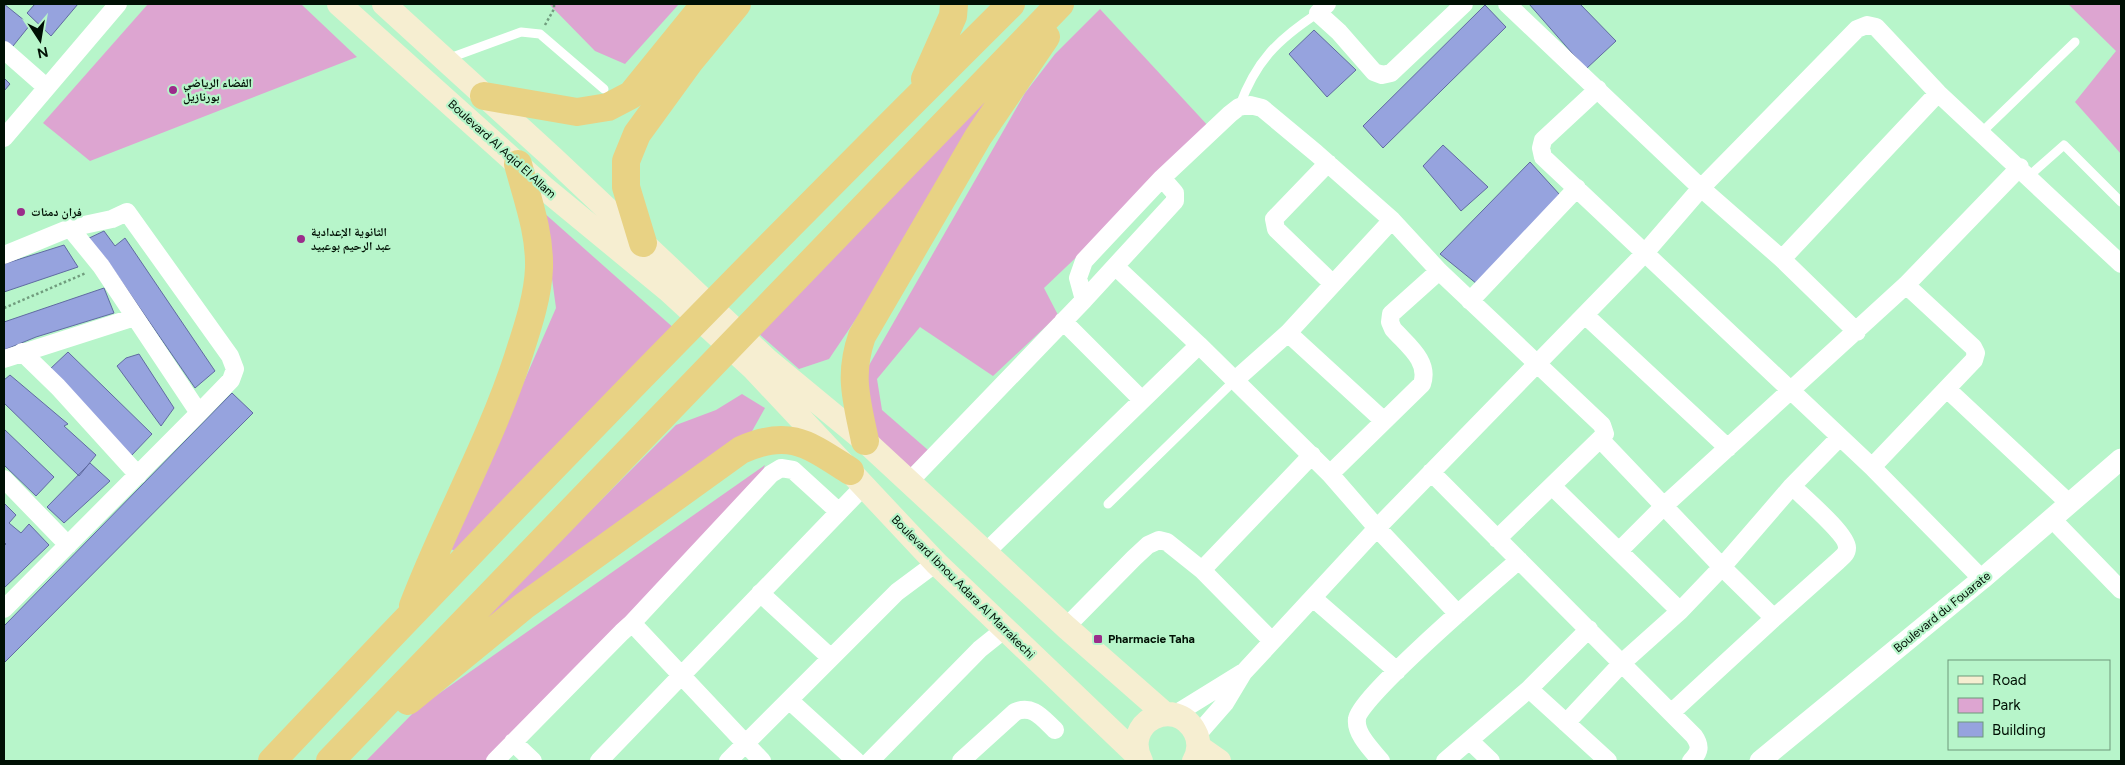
<svg xmlns="http://www.w3.org/2000/svg" width="2125" height="765" font-family="Figtree,'Noto Naskh Arabic',sans-serif">
<style>
.green{fill:#dda5d1}
.building{fill:#96a3de;stroke:#606ba1}
.lines{fill:none;stroke-linecap:round;stroke-linejoin:round}
.path{stroke:#719d7e;stroke-width:2.5;stroke-dasharray:2.5 2.5;stroke-linecap:butt}
.service{stroke:#fff;stroke-width:9}
.minor{stroke:#fff;stroke-width:18}
.tertiary{stroke:#fff;stroke-width:21}
.secondary{stroke:#f6eed1;stroke-width:24}
.trunk{stroke:#e8d284;stroke-width:28}
.poi-dot{fill:#9b2c8b;stroke:#b7f5ca;stroke-width:2}
.labels{text-anchor:middle;stroke-width:4.5;stroke-linejoin:round;paint-order:stroke}
.poi-label{font-size:12px;font-weight:bold;fill:#001004;stroke:#b7f5ca;text-anchor:start}
.street-label{font-size:12px;fill:#001004;stroke:#b7f5ca}
</style>
<rect width="100%" height="100%" fill="#b7f5ca"/>
<path class="green" d="M148 4H301L357 57 90 161 43 123Z
M549 4H679L625 64 595 51Z
M2068 4H2121V154L2075 102 2116 51Z
M1100 9 1211 129 1044 288 1058 315 993 376 920 327 877 379 882 410 928 450 906 472 882 449 865 401 864 374 1025 93 1055 54Z
M992 93 887 273 829 359 799 369 757 332Z
M543 212 676 330 459 553 451 549 556 308Z
M742 394 765 408 746 442 459 642 676 425 716 410Z
M765 465 758 485 488 761H366L417 709Z"/>
<path class="building" d="M4 4 30 25 9 51 4 46Z
M35 4H78L51 36 27 13Z
M1529 4H1580L1616 41 1586 69Z
M1485 5 1506 27 1383 148 1363 126Z
M1314 30 1356 70 1327 97 1289 54Z
M4 78 10 84 4 91Z
M1443 145 1488 187 1461 211 1423 166Z
M1530 162 1560 195 1477 284 1440 254Z
M104 231 115 246 125 238 215 371 195 388 104 256 101 261 85 240Z
M64 245 78 267 4 292V264Z
M104 288 114 313 36 337 4 350V322Z
M68 352 152 434 130 457 50 369Z
M139 354 174 408 161 426 117 366 126 358Z
M10 375 68 424 64 426 96 455 79 476 4 403V380Z
M232 393 253 413 4 663V626Z
M4 429 54 477 36 496 4 465Z
M90 463 110 481 64 523 47 507Z
M4 503 16 515 9 523 21 533 29 524 49 545 4 588V546L6 544 4 542Z"/>
<g class="lines">
<path class="path" d="M545 25 554 9V4
M4 308 86 273"/>
<path class="service" d="M447 59 521 32 540 34 604 89
M1239 107C1256 61 1277 40 1318 13
M1982 132 2075 42
M2029 176 2064 145 2121 202
M1108 504 1234 381"/>
<path class="minor" d="M1327 4 1318 13 1339 32 1374 72 1382 75 1391 73 1464 4
M1507 4 1701 188 1782 259 1857 332
M4 50 46 87
M1598 89 1543 140 1541 148 1543 157 1872 467 1982 579
M4 138 118 4
M1328 163 1274 219 1276 229 1333 284
M70 228 101 266 199 413
M4 255 70 228 112 219 127 212 230 356 235 369 231 380 199 413 4 609
M1782 259 1938 93
M1116 267 1199 345 1330 474 1377 528 1458 614
M1084 300 1175 201V193L1162 178
M1470 301 1577 188
M1585 315 1728 448
M1063 321 1142 400
M1288 333 1384 421
M22 352 58 387 138 475
M4 359 135 317
M1234 381 1288 333 1392 220
M1948 390 2070 504
M1600 439 1722 567 1774 618 1672 712
M1872 467 1974 360 1976 353 1973 347 1906 285
M1431 472 1694 736C1701 746 1700 752 1691 761
M1330 474 1422 384C1430 361 1407 345 1393 329L1390 322 1391 314 1439 271
M4 479 68 545
M908 483 1084 300 1078 278 1084 261 1162 178 1230 114 1239 107 1250 105 1262 108 1316 153 1392 220 1439 271 1602 425 1605 434 1600 439 1497 539
M1552 486 1680 611
M2052 519 2121 590
M1619 551 1665 505 1906 285 2020 167
M985 553 1199 345
M1202 570 1272 641
M760 593 831 658
M1313 598 1397 671
M1774 618 1838 561C1842 557 1847 554 1847 548 1848 535 1803 497 1792 486
M632 623 771 474 781 468 793 470 839 512
M1066 627 1134 558 1148 545 1159 540 1167 542 1202 570 1312 455
M1529 689 1608 761
M789 700 856 761
M1174 715 1242 673
M1566 723 1623 662 1680 611 1722 567 1792 486 1839 438
M1197 735 1225 703 1243 673 1377 528 1644 254 1701 188 1857 29 1867 25 1876 27 1938 93 2121 264
M1470 741 1491 761
M513 742 533 761
M495 761 622 632 632 623 762 761
M599 761 864 486
M728 761 897 592 936 563
M870 761 980 649 1005 629
M961 761 1015 712C1033 704 1043 719 1055 730
M1381 761C1372 750 1355 734 1357 719 1358 698 1495 581 1519 560
M1445 761 1529 689 1589 629"/>
<path class="tertiary" d="M1760 761 1982 579 2121 459"/>
<path class="secondary" d="M339 4 543 187 668 290 754 369 936 563 1137 755
M384 4 553 158 767 360 865 441 1066 627 1165 714
M1199 747 1219 761
M1141 761C1121 723 1175 694 1195 732 1200 741 1199 753 1194 761"/>
<path class="trunk" d="M925 79 953 16 954 4
M484 96 577 112 608 107 631 95 705 4
M643 243 626 187V161L637 134 690 61 737 4
M865 441C857 401 848 376 862 336L978 137 1046 37
M413 606C445 522 490 443 518 357 527 329 538 297 539 268 540 232 527 198 518 164
M408 701 524 606 741 450C790 428 809 445 850 471
M272 761C514 505 761 252 1011 4
M330 761 1060 4"/>
</g>
<g class="poi-dot">
<circle cx="173" cy="90" r="5"/>
<circle cx="21" cy="212" r="5"/>
<circle cx="301" cy="239" r="5"/>
<rect x="1093" y="634" width="10" height="10" rx="2.5"/>
</g>
<g class="labels">
<g class="poi-label">
<text x="183" y="87">الفضاء الرياضي<tspan x="183" dy="14">بورنازيل</tspan></text>
<text x="31" y="216">فران دمنات</text>
<text x="311" y="236">الثانوية الإعدادية<tspan x="311" dy="14">عبد الرحيم بوعبيد</tspan></text>
<text x="1108" y="643">Pharmacie Taha</text>
</g>
<g class="street-label">
<text transform="translate(502 149) rotate(42)" y="4">Boulevard Al Aqid El Allam</text>
<text transform="translate(963 587) rotate(45)" y="4">Boulevard Ibnou Adara Al Marrakechi</text>
<text transform="translate(1942 612) rotate(-39)" y="4">Boulevard du Fouarate</text>
</g>
</g>
<rect width="2125" height="765" fill="none" stroke="#001004" stroke-width="10"/>
<rect x="1948" y="660" width="162" height="90" fill="#b7f5ca" stroke="#6e997b"/>
<rect x="1958" y="676" width="25" height="8" fill="#f6eed1" stroke="#6e997b"/>
<text x="1992" y="685" font-size="15" fill="#001004">Road</text>
<rect x="1958" y="698" width="25" height="15" fill="#dda5d1" stroke="#6e997b"/>
<text x="1992" y="710" font-size="15" fill="#001004">Park</text>
<rect x="1958" y="722" width="25" height="15" fill="#96a3de" stroke="#6e997b"/>
<text x="1992" y="735" font-size="15" fill="#001004">Building</text>
<g transform="translate(40 40) rotate(168)" stroke="#b7f5ca" stroke-width="4" paint-order="stroke">
<path d="M0-4L9 19L0 12L-9 19Z" fill="#001004"/>
<text y="-8" font-size="14" font-weight="bold" text-anchor="middle" fill="#001004">N</text>
</g>
</svg>
